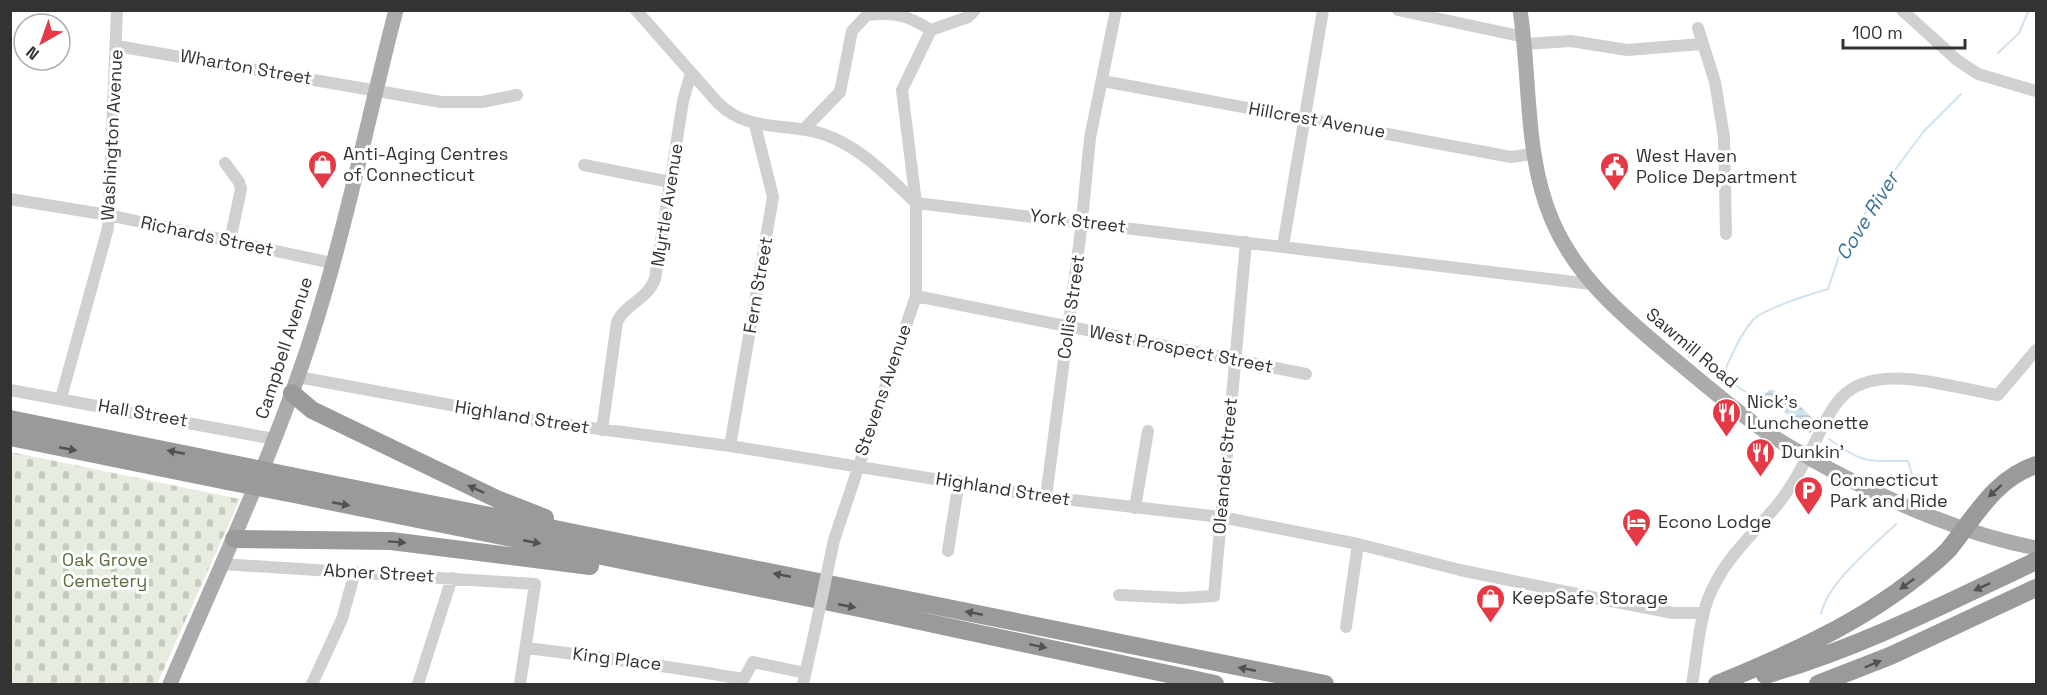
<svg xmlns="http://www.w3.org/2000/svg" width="2047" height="695" font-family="'Space Grotesk',sans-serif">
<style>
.cemetery{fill:url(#cemetery-stones)}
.water{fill:url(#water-rules)}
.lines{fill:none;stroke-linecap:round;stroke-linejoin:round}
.stream{stroke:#cfe2ee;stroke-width:2}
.minor{stroke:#d0d0d0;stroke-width:12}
.major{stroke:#ababab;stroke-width:15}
.highway{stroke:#9a9a9a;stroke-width:18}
.minor-bridge{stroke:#d0d0d0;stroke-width:12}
.highway-bridge{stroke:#9a9a9a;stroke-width:18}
.oneway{fill:#525252}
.labels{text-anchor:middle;stroke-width:6;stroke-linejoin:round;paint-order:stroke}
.street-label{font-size:18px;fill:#333;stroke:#fff}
.poi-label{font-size:18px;fill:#333;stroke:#fff;text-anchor:start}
.park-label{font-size:18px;fill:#56703f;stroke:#fff}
.water-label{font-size:20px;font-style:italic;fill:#3f7597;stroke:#fff}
</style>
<defs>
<pattern id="cemetery-stones" width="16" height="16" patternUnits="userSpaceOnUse" patternTransform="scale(1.5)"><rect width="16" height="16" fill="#e6ecdf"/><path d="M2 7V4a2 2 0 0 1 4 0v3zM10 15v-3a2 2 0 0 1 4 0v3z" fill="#c6cbc0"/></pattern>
<pattern id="water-rules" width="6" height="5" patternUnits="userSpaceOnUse" patternTransform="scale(1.5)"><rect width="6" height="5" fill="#cfe2ee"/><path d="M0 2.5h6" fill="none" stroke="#b2c2cd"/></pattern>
</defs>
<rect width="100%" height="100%" fill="#fff"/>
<path class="cemetery" d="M11 452 240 499 157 684H11Z"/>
<path class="water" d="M1769 390H1774L1781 397 1801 407 1815 421 1811 433C1793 430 1786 400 1765 410L1759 406 1760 398Z"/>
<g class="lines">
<path class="stream" d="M1998 53 2019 33 2029 10
M1760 400 1739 388 1725 370C1733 353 1740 335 1753 320 1763 309 1811 294 1828 289L1840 253 1880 190 1924 131 1961 94
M1829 439C1864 464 1865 461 1908 461L1916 488
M1821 614C1828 582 1872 547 1896 524"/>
<path class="minor" d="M636 10 718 103C748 133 786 122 823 134 861 147 887 176 916 203L1591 284
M1398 10 1524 37
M1902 10 1957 60 1978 74 2036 91
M1698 28 1715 82 1724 137 1726 234
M931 30 968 17 975 10
M1525 44 1571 41 1627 50 1701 44
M117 46 441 102H482L517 95
M1103 81 1511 157 1532 154
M804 129 840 92 852 31 867 15C895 12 907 15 931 30L902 90 916 203V296L834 540
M225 163 239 182 241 189 230 241
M584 165 670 182
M10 199 108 215 332 263
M1283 246 1323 10
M916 296 1306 374
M298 377 538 421 730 446 1046 497 1221 517 1358 544 1460 570 1601 599 1673 613H1704
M10 390 274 439
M61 398 108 228 117 10
M602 430 617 322C625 304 647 300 655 279L683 101 691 73
M730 446 773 197 755 125
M1046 497 1081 230 1090 138 1116 10
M1135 508 1148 431
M948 551 959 481
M222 564 535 584 520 684
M1119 595 1182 598 1214 596 1246 242
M1346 627 1358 544
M527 648C599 657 670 666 742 679
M312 684 342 619 355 572
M418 684 452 578
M741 684 753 662 805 673
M803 684 815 630
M1692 684C1697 657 1698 626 1708 599 1724 558 1751 537 1778 504 1792 487 1803 466 1813 446 1825 423 1834 396 1859 385 1899 368 1958 389 1998 395L2036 350"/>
<path class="major" d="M1520 10C1531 81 1524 154 1552 220 1576 277 1621 314 1667 353 1697 378 1727 404 1759 427 1782 444 1808 457 1833 471 1898 505 1964 534 2036 548
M170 684C213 583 260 483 297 379 340 259 364 133 396 10"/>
<path class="highway" d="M292 393 312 410 499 500 545 518
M10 419 233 464
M10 437 227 481
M291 476 1325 684
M284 492 859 608 1215 684
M234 539 391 541 590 566
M1765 675C1860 648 1947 603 2036 561
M1717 684C1788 655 1858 624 1918 576 1928 568 1940 559 1949 549 1975 517 1994 479 2036 465
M1818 684 1890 656 2036 588"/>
<path class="minor-bridge" d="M815 630 834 540"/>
<path class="highway-bridge" d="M233 464 291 476
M227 481 284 492"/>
</g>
<defs><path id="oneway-solid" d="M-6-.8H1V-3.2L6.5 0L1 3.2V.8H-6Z" transform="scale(1.5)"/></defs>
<g class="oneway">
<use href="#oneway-solid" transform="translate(68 449) rotate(11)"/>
<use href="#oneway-solid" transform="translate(176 452) rotate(-169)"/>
<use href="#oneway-solid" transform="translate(476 489) rotate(-155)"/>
<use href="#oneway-solid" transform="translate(1995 491) rotate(138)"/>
<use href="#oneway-solid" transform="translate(341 504) rotate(11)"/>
<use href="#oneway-solid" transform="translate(397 542) rotate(4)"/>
<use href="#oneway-solid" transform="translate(532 542) rotate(11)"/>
<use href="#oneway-solid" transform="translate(782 575) rotate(-169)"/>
<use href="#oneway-solid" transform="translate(1907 584) rotate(144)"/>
<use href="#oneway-solid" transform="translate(1982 587) rotate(155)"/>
<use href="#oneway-solid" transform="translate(847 606) rotate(11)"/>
<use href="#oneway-solid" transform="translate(974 613) rotate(-169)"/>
<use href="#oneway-solid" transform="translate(1038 646) rotate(12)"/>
<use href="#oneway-solid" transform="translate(1873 664) rotate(-23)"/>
<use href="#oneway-solid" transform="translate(1247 669) rotate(-169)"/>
</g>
<defs>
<symbol id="shop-pin" viewBox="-11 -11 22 30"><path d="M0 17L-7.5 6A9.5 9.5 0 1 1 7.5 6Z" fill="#e63946" stroke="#fff"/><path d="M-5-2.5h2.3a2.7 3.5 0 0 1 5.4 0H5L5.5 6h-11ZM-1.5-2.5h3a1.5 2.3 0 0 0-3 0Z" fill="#fff"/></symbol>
<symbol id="civic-pin" viewBox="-11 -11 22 30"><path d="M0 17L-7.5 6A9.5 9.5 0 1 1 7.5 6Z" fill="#e63946" stroke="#fff"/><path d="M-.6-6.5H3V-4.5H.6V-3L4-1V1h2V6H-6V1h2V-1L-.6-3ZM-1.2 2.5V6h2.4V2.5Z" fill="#fff"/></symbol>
<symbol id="restaurant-pin" viewBox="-11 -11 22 30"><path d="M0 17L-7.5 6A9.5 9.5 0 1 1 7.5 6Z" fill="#e63946" stroke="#fff"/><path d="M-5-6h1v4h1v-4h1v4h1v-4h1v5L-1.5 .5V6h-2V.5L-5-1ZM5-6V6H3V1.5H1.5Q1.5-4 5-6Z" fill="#fff"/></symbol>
<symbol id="parking-pin" viewBox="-11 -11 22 30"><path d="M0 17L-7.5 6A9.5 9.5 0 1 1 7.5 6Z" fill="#e63946" stroke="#fff"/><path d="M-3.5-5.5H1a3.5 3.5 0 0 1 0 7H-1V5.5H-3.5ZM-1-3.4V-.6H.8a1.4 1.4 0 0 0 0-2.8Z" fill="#fff"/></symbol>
<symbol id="hotel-pin" viewBox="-11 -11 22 30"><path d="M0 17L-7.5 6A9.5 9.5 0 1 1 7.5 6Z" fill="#e63946" stroke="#fff"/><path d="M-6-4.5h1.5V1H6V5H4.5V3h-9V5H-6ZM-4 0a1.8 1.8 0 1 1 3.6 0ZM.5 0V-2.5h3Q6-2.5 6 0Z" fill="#fff"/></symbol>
</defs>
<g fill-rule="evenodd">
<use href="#shop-pin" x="306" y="148" width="33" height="45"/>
<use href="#civic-pin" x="1598" y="150" width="33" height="45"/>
<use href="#restaurant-pin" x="1710" y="396" width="33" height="45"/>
<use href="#restaurant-pin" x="1744" y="436" width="33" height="45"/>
<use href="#parking-pin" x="1792" y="474" width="33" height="45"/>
<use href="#hotel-pin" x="1620" y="506" width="33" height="45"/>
<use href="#shop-pin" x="1474" y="582" width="33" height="45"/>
</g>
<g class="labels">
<g class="street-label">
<text transform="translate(246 67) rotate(10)" y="6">Wharton Street</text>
<text transform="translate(1317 120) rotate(10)" y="6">Hillcrest Avenue</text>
<text transform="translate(112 135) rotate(-87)" y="6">Washington Avenue</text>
<text transform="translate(667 205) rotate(-81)" y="6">Myrtle Avenue</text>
<text transform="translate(1078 221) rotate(7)" y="6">York Street</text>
<text transform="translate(207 236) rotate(12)" y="6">Richards Street</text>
<text transform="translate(758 285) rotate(-80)" y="6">Fern Street</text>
<text transform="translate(1071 307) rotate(-82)" y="6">Collis Street</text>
<text transform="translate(284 348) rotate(-72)" y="6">Campbell Avenue</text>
<text transform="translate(1692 348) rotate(40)" y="6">Sawmill Road</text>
<text transform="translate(1181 349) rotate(11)" y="6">West Prospect Street</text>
<text transform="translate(883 390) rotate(-71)" y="6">Stevens Avenue</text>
<text transform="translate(143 413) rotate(10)" y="6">Hall Street</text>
<text transform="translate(522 417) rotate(9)" y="6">Highland Street</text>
<text transform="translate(1225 466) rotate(-85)" y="6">Oleander Street</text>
<text transform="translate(1003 489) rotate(9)" y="6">Highland Street</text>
<text transform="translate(379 573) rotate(3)" y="6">Abner Street</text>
<text transform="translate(617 659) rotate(7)" y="6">King Place</text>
</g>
<g class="poi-label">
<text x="343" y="160">Anti-Aging Centres<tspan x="343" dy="21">of Connecticut</tspan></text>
<text x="1636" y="162">West Haven<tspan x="1636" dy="21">Police Department</tspan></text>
<text x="1747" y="408">Nick’s<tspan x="1747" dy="21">Luncheonette</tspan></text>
<text x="1781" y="458">Dunkin'</text>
<text x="1830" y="486">Connecticut<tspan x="1830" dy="21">Park and Ride</tspan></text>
<text x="1658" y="528">Econo Lodge</text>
<text x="1512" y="604">KeepSafe Storage</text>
</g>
<g class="park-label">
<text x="105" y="566">Oak Grove<tspan x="105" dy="21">Cemetery</tspan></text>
</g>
<g class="water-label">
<text transform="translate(1867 216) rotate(-58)" y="7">Cove River</text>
</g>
</g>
<rect width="2047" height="695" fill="none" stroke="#333333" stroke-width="24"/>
<g transform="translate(42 42) rotate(220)"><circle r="28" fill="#ffffff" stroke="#adadad" stroke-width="1.5"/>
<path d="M0-4.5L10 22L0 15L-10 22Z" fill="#e63946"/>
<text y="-9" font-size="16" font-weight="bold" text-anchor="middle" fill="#333333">N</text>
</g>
<path d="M1843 39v9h122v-9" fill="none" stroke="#333333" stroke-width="3"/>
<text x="1852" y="39" font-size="18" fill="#333333" stroke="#ffffff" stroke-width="4.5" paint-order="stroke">100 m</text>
</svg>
